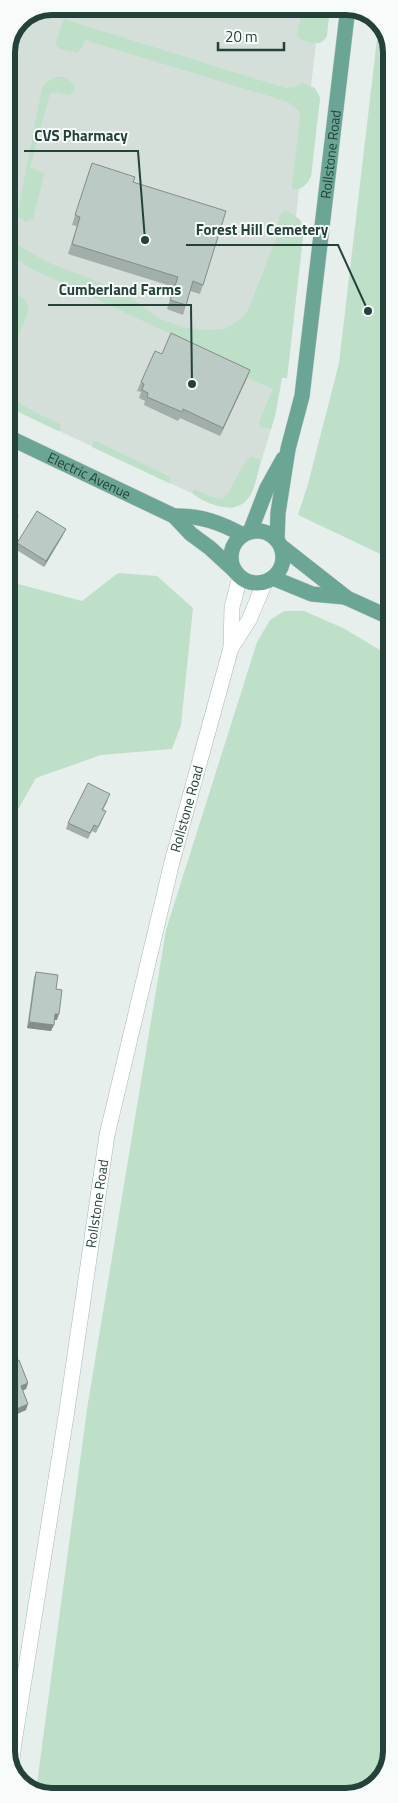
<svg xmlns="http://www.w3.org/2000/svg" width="398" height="1803" font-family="'Titillium Web',sans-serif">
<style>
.built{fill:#d4dfda}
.green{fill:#bfe0c8}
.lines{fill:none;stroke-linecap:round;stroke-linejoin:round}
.minor-casing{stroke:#a8b8b2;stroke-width:16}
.major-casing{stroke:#c2cac8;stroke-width:16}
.minor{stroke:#fff;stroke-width:15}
.major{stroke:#6aa596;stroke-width:15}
.wall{fill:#a1aea9}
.shaded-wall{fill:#838d89}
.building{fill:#bbcac4;stroke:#838d89}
.labels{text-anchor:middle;stroke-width:4;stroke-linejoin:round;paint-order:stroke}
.street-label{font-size:14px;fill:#24423a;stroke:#f7fbf9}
.rim{fill:none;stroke:#24423a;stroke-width:6}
.leader{fill:none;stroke:#24423a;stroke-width:2}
.callout-dot{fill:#24423a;stroke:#f7fbf9;stroke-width:2}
.callout-label{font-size:15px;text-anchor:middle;font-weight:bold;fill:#24423a;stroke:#f7fbf9;stroke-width:4;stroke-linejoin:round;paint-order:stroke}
</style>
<rect width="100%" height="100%" fill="#e6efeb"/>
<path class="built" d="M52 6 330 7 326 39 320 43H316L311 86 318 93 320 98 311 176 308 182 299 189 296 217 300 220 304 228 287 378H282L275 416 251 495 244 503 238 506 232 508 219 506 6 406V52L20 19Z"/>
<path class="green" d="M303 7H330L327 36 320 43C312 43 302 43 297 35Z
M64 19 285 88 295 87 302 83 315 88 320 98 311 176C307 184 303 190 293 189L292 187 300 116 299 111 288 102 85 40 82 48 77 53 59 49 55 44Z
M379 22 391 43V559L298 515 308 484 339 363Z
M55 77C64 76 69 78 75 86L74 92 69 95 54 92 50 94 30 167 44 173V176L33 219 26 222 17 216 42 88 46 83Z
M286 210 300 220 304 228 287 378H282L275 416 271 429 261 427 259 422 273 389 172 343 175 336 34 270C25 265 12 259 14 247L18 245 47 262 122 291 158 318 183 327 202 330 224 329 235 323 245 315 251 303 277 235 279 215Z
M14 294C20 295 27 299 28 306 30 315 11 350 7 361L6 367V297Z
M6 380C10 405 38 413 58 423L60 425 61 430 58 431 6 406Z
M96 441 164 474 170 477 171 484 92 447 93 442Z
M252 457 261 460C258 471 256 487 249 497 236 516 208 505 193 494V489L218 499 224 498C234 489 241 460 252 457Z
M6 511 19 515 6 557Z
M118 573 157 576 193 608 181 725 172 749 101 755 36 778 7 829V581L82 601Z
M284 611H304L343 628 380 650 391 675 392 1751 381 1781 355 1796H46L36 1791 87 1409 166 930 257 642 270 620Z
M7 1031 19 1051 7 1062Z"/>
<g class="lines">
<defs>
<g id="minor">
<path d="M231 648 249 620 265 582"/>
<path id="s1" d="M11 1768 14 1743 67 1410 107 1135 172 862 231 648 232 607 240 577"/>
</g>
<g id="major">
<path id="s2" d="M6 436 174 516 191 534 210 548 235 571"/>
<path d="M174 516C200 515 221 523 243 535"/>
<circle cx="257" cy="557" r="26"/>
<path d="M250 532 267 488 283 459"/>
<path id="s3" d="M277 540 278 513 288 449 302 396 348 7"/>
<path d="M282 547 347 598 391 618"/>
<path d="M273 578 312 594 345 597"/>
</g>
</defs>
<use href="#minor" class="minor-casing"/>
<use href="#major" class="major-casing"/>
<use href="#minor" class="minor"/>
<use href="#major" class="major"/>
</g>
<path class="wall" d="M92 163 133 182 203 285 200 294 190 291 183 315 167 309 174 287 68 254 77 226 72 225Z
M162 354 247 378 220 436 180 418 178 421 144 405 145 401 139 398 141 392 137 391 141 382Z
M63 535 44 567 15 549 17 543Z
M108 800 103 810V818L96 833 92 831 88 839 66 829 68 823Z
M36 972 56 989 57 1020H54L51 1031 27 1028 34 978Z
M7 1365 28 1383 26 1389 23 1390 26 1410 8 1418 7 1416Z"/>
<path class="shaded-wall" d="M250 370 247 378 220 436 223 428Z
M66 529 63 535 44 567 46 561Z
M8 913H12L9 921Z
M11 926 8 935H7V928Z
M55 1014H59L57 1020H53Z
M29 1022 54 1025 51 1031 27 1028Z
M28 1383 26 1389 19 1392 21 1386Z
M28 1404 26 1410 8 1418 10 1412Z"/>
<path class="building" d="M92 163 135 177 133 182 226 211 203 285 193 281 186 305 170 300 178 277 72 244 80 217 75 215Z
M171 333 250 370 223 428 183 409 182 412 147 397 148 393 142 390 144 384 141 382 155 351 162 354Z
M37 511 66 529 46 561 17 543Z
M88 783 110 794 102 810 106 811 98 827 94 825 90 833 68 823Z
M7 895 12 913H8L11 926 7 928Z
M36 972 58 975 56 989 62 990 59 1014H55L54 1025 29 1022Z
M19 1360 28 1383 21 1386 28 1404 10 1412 7 1405V1365Z"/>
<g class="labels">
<g class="street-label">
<text dy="5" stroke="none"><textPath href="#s3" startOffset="390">Rollstone Road</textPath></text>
<text dy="5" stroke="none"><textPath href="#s2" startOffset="92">Electric Avenue</textPath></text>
<text dy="5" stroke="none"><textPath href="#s1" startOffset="976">Rollstone Road</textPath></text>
<text dy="5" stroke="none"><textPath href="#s1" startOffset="571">Rollstone Road</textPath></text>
</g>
</g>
<path d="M0 0H398V1803H0ZM52 15H346A37 37 0 0 1 383 52V1751A37 37 0 0 1 346 1788H52A37 37 0 0 1 15 1751V52A37 37 0 0 1 52 15Z" fill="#f7fbf9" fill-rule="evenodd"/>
<path class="rim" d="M52 15H346A37 37 0 0 1 383 52V1751A37 37 0 0 1 346 1788H52A37 37 0 0 1 15 1751V52A37 37 0 0 1 52 15Z"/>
<path class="leader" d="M145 240L138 151H24M368 311L338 245H186M192 384L191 305H48"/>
<g class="callout-dot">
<circle cx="145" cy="240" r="5"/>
<circle cx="368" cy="311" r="5"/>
<circle cx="192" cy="384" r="5"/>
</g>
<g class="callout-label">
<text x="81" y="141">CVS Pharmacy</text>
<text x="262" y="235">Forest Hill Cemetery</text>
<text x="120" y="295">Cumberland Farms</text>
</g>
<path d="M218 42v8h66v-8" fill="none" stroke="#24423a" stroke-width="2.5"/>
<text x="225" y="42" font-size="15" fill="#24423a" stroke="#f7fbf9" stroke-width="4" paint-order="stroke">20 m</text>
</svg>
